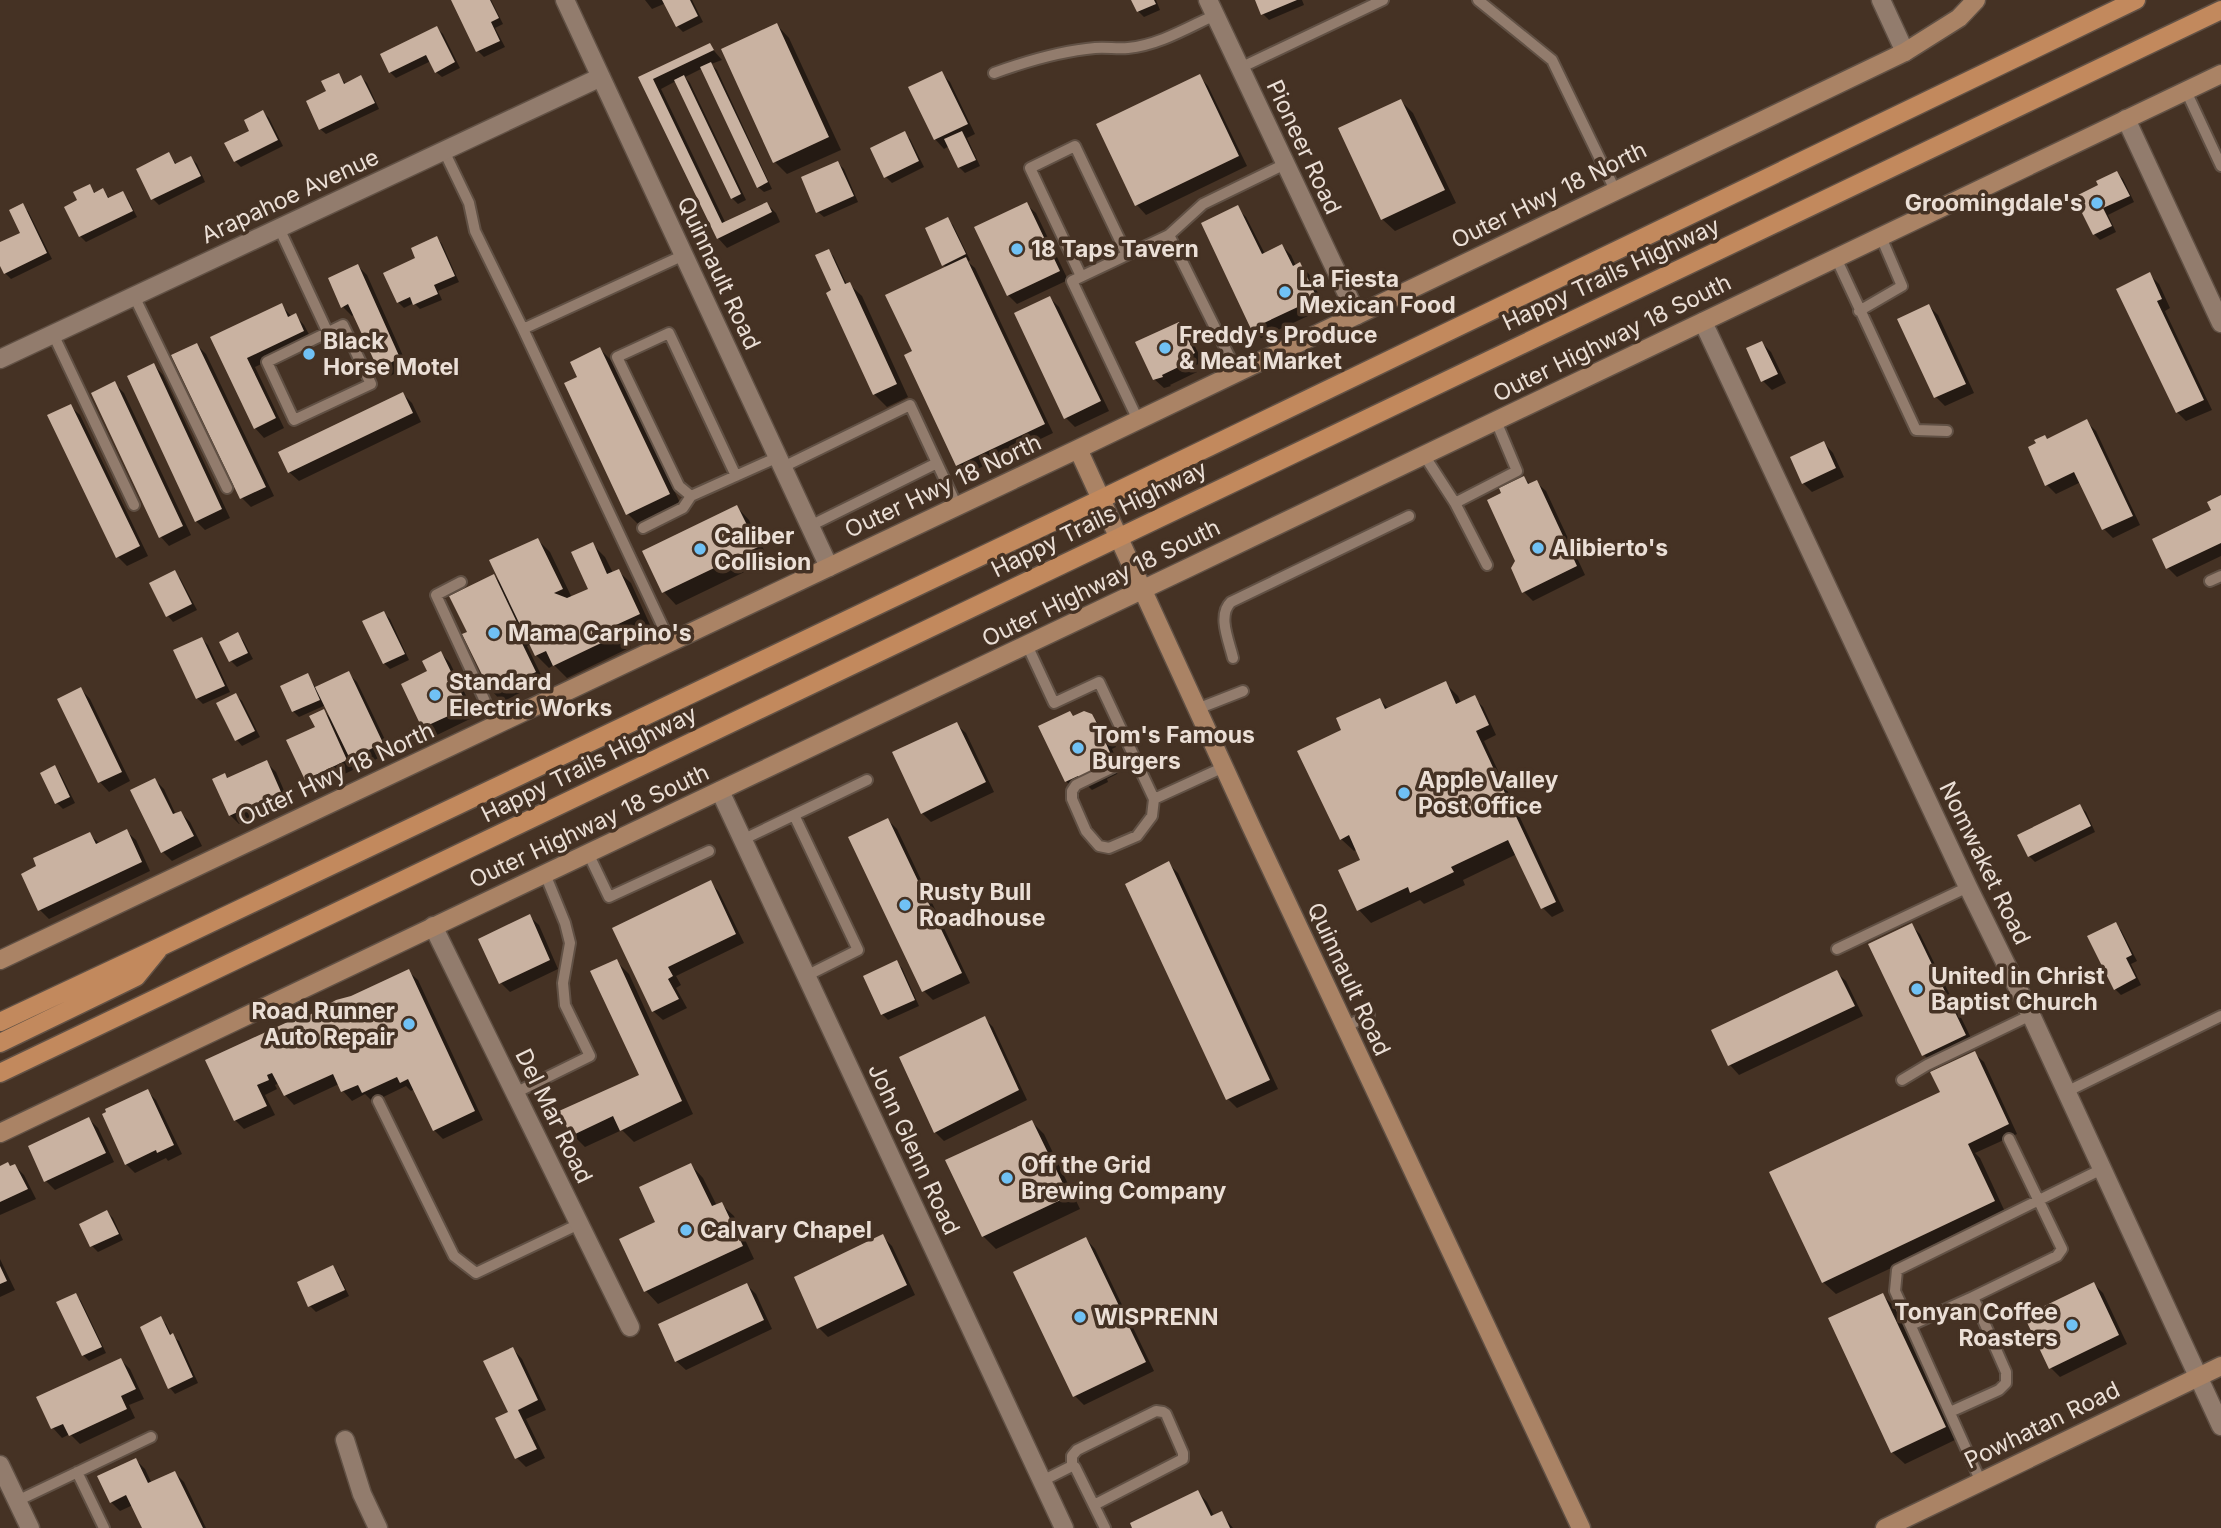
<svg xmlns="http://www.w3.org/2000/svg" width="2221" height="1528" font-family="Inter,sans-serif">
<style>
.shadow{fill:#0007}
.building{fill:#c9b2a1}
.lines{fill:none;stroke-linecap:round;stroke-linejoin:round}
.lane-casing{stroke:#615145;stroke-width:14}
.street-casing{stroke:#615145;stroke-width:21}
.secondary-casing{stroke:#615145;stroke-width:21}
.primary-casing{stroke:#615145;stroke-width:21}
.lane{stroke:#927c6d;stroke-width:10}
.street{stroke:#927c6d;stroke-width:18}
.secondary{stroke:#aa8365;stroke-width:18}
.primary{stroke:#c2895d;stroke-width:18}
.poi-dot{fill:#70c1f4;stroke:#453224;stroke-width:2.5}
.labels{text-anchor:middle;stroke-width:7;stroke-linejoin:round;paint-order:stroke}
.street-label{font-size:23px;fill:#ebdfd6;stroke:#453224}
.poi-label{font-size:23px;font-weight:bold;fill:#ebdfd6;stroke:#453224;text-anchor:start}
</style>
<rect width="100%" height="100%" fill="#453224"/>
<path class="shadow" d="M453 0H491L503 24 495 28 505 47 484 57 478 51Z
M645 0H692L703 22 683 32 677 26 666 3 652 9Z
M1133 0H1156L1160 10 1144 17 1138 11Z
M1257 0H1302L1304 5 1269 20 1263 14Z
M777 25 789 38 841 150 787 174 775 162Z
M437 28 443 34 460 68 442 77 436 72 431 61 396 78 390 72Z
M709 45 722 60 711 64 717 70 772 189 764 192 758 187 703 68 685 77 690 83 746 200 738 204 732 198 676 81 661 89 726 224 767 204 776 213 780 222 727 248 718 238 641 78Z
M941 73 950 82 975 134 967 138 980 166 965 173 959 167 949 146 944 149 935 139Z
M338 75 346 84 361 77 367 83 379 109 326 134 320 129 328 92Z
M1199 76 1208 86 1247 166 1146 215 1137 205 1098 125Z
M1401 101 1413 113 1456 203 1395 231 1382 219Z
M263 112 269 118 283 146 241 167 235 161Z
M904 133 910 139 924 167 892 183 886 177Z
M169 154 177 165 191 158 197 164 205 182 159 205 153 199Z
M838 163 844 169 858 202 824 217 818 212Z
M2117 173 2123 179 2134 202 2108 215 2116 232 2100 240 2094 234 2100 186Z
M89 186 96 194 103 190 110 199 122 193 128 199 137 217 86 242 80 236 79 201Z
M1026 204 1036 213 1068 280 1017 304 1008 295Z
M22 206 28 211 52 259 11 279 5 273 0 262V244L22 234Z
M1237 208 1246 217 1265 254 1282 246 1291 255 1296 266 1299 264 1309 274 1325 308 1261 338 1252 328Z
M947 219 953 225 970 260 968 262 975 268 1053 433 967 474 957 465 914 351 947 268 944 265Z
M437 238 442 244 459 282 438 291 442 300 420 309 414 303 404 308 398 302 418 259Z
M829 251 834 257 847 285 849 284 862 296 908 397 887 407 874 394Z
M358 266 367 275 408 367 388 377 379 368 355 314 352 316 343 307Z
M2150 275 2159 284 2170 308 2165 311 2212 410 2186 421 2177 412Z
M1050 298 1059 307 1109 411 1075 427 1066 418Z
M281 305 292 317 295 315 304 325 312 340 255 367 284 428 264 438 255 428 212 338Z
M1929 306 1938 315 1974 393 1945 406 1936 397Z
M1179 324 1188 333 1203 362 1194 366 1197 372 1170 385 1171 386 1164 388 1154 379Z
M1762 343 1771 352 1786 383 1772 390 1763 381Z
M197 345 206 354 274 496 251 507 242 498Z
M600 349 613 362 682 507 640 526 628 514 579 378Z
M154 365 163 375 230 518 205 530 196 521Z
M115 384 124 393 191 535 169 546 160 536Z
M403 394 412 403 421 422 299 481 289 472Z
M70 406 80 415 148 556 127 566 118 557Z
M2087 422 2096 431 2140 525 2113 538 2104 529 2081 482 2056 494 2047 485 2048 440Z
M1824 443 1833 453 1844 477 1812 492 1803 483Z
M1524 478 1531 485 1536 482 1546 491 1585 575 1533 601 1524 592 1517 562Z
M2221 497V556L2177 577 2168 568 2214 511Z
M737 507 749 520 769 560 676 605 664 592 644 552Z
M538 540 550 552 572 598 590 589 592 544 605 557 613 573 618 571 631 583 651 627 627 638 631 647 567 678 554 665 549 668 536 655 531 644 527 646 544 681 502 702 493 692 465 635 469 633 494 576 503 585Z
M174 572 180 578 197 610 173 622 168 616 151 584Z
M384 613 390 619 409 660 390 669 384 663 365 622Z
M237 634 243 640 253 659 237 667 231 661 221 642Z
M202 639 208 645 230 692 203 704 197 698Z
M441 653 450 663 476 716 433 737 424 727 403 685 429 672Z
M348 673 357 682 391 752 360 767 350 757 355 769 315 788 306 779 317 728 324 711 332 720 326 705 299 717 293 711 308 676 316 688Z
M1445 683 1458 696 1461 703 1474 698 1483 707 1496 735 1484 741 1564 911 1552 917 1543 908 1517 854 1463 880 1465 885 1424 904 1420 900 1371 923 1359 910 1340 871 1363 861 1357 849 1354 851 1341 839 1344 731 1380 700 1389 709Z
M81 689 90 699 130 781 109 792 100 782 59 700Z
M236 695 242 701 260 737 242 746 237 740Z
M1091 715 1111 737 1116 747 1112 749 1120 767 1117 774 1107 779 1108 782 1092 790 1087 785 1075 791 1066 781 1074 717Z
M956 724 966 733 994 792 931 822 922 813Z
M266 762 276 772 289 802 239 824 230 815 225 775 229 779Z
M54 768 60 773 75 803 63 809 57 803Z
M155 780 164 789 176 815 181 813 190 822 202 846 172 861 163 852Z
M2080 806 2086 812 2095 832 2035 862 2029 856Z
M888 820 897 829 970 983 933 1000 924 991Z
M126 831 136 840 150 871 49 919 40 910 89 834 99 843Z
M1169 864 1178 873 1278 1089 1237 1108 1228 1099Z
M710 882 719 892 744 943 676 976 681 985 676 988 687 1008 663 1020 653 1011 614 929Z
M529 916 539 925 558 969 510 992 501 983Z
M2115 924 2121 930 2137 961 2131 964 2141 985 2121 995 2115 989Z
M1911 925 1920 934 1974 1044 1933 1064 1924 1055Z
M616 961 629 974 693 1114 634 1142 622 1130 585 1147 573 1135 641 1076Z
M896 962 902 968 919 1006 888 1020 882 1014Z
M408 971 418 980 483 1120 443 1139 434 1130 415 1089 411 1091 406 1086 373 1102 365 1094 352 1101 343 1091 339 1084 294 1105 285 1095 279 1083 275 1085 277 1089 265 1095 275 1115 244 1129 235 1120 207 1060 307 1019Z
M1836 972 1846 981 1863 1016 1739 1075 1730 1065 1714 1031Z
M984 1018 993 1027 1027 1100 944 1141 935 1132Z
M1974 1053 1984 1062 2017 1134 1975 1153 1980 1158 2006 1214 1836 1294 1823 1282 1942 1093Z
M147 1091 156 1100 182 1154 168 1161 166 1158 135 1173 126 1164 108 1113Z
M89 1119 98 1128 114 1162 55 1190 46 1181Z
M1032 1122 1044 1134 1080 1209 996 1249 983 1236 948 1161Z
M691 1165 703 1178 717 1206 721 1204 734 1216 754 1259 658 1304 646 1291 621 1240 657 1223Z
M15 1166 24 1175 36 1199 0 1215V1168Z
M107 1212 113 1218 123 1240 98 1252 92 1246 82 1225Z
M882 1236 892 1246 915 1295 828 1337 819 1328Z
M1086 1239 1095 1249 1154 1371 1084 1405 1075 1396Z
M0 1259 15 1290 0 1297Z
M332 1267 338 1273 349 1296 316 1312 310 1306Z
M2094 1284 2103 1293 2127 1344 2060 1377 2050 1367Z
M747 1285 756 1294 772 1329 686 1370 676 1361Z
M76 1295 81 1301 106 1353 89 1361 83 1355Z
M1882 1295 1895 1307 1957 1439 1905 1464 1892 1452Z
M160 1318 166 1324 172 1336 179 1341 198 1383 175 1394 170 1388Z
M513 1349 522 1359 546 1410 526 1419 545 1458 526 1467 517 1458 510 1413Z
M121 1360 130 1369 144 1399 129 1405 135 1418 80 1444 70 1434 62 1438 53 1428 38 1397Z
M136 1460 145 1469 152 1484 175 1473 184 1482 206 1528H144L133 1505 120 1511 111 1502Z
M1198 1492 1207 1502 1214 1516 1221 1513 1233 1528H1134Z"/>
<path class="building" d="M451 0H490L499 18 491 22 500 41 476 52Z
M662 0H690L698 16 676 27Z
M1131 0H1154L1156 4 1137 12Z
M1255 0H1297L1261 15Z
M777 23 829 137 773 163 721 49Z
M437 26 455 62 435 73 426 55 389 73 380 54Z
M710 43 714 50 653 79 722 223 767 202 772 212 717 239 638 77Z
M711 62 768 182 757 188 700 67Z
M942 71 968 124 934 140 908 87Z
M339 73 344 84 361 75 375 103 319 130 306 101 326 91 321 81Z
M1200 74 1239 156 1135 206 1096 124Z
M684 75 741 194 731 199 674 80Z
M1401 99 1445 190 1381 220 1338 128Z
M263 110 278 140 234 162 224 143 249 131 244 120Z
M905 131 919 161 884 178 870 148Z
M962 131 976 160 958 168 944 139Z
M169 152 175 164 191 156 201 176 151 200 136 169Z
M838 161 854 196 816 213 801 177Z
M2117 171 2130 196 2103 208 2112 226 2093 235 2074 197 2098 185 2096 181Z
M90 184 94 193 103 188 108 198 123 191 133 211 79 237 64 207 77 200 73 192Z
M1027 202 1060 271 1007 296 974 227Z
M23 203 47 253 4 274 0 266V242L20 233 9 210Z
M1238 205 1262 254 1282 244 1293 266 1300 262 1317 298 1251 329 1201 223Z
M948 217 966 254 942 266 925 228Z
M437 236 455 276 434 285 438 294 413 305 410 297 397 303 383 273 415 258 411 248Z
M829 249 845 284 850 282 897 384 873 395 826 293 831 290 815 255Z
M966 257 1045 424 956 466 904 355 912 351 885 295Z
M358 264 400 358 378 369 348 304 341 308 328 278Z
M2150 272 2162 299 2157 301 2204 400 2176 413 2116 289Z
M1050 296 1101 401 1064 419 1014 313Z
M282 303 288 317 296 313 304 331 247 358 276 418 254 429 210 337Z
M1929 304 1966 384 1934 398 1897 319Z
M1179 322 1195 353 1187 357 1189 362 1162 375 1163 377 1153 380 1135 342Z
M1762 341 1778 374 1761 382 1746 348Z
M197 343 266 487 240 499 171 355Z
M600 347 670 494 626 515 564 383 577 377 570 362Z
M154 363 222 509 195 522 127 376Z
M115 381 183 526 159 538 91 393Z
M403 392 413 413 288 473 278 452Z
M71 404 140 546 116 558 47 415Z
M2087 419 2133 516 2102 530 2074 472 2045 486 2028 447 2036 443 2034 440 2045 435 2047 439Z
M1824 441 1836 468 1802 484 1790 457Z
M1524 476 1528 484 1537 480 1577 566 1522 593 1511 568 1515 561 1487 500 1501 493 1499 488Z
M2221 495V543L2166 569 2152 539 2211 510 2207 502Z
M737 505 758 547 662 593 642 551Z
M538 538 563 589 554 593 567 598 588 589 571 552 593 542 607 574 619 569 640 614 616 625 620 634 553 666 546 651 535 656 489 560Z
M175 570 192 604 166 617 149 583Z
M494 574 523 635 519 637 536 672 491 693 462 634 467 632 449 596Z
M384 611 405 654 383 664 362 621Z
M238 632 248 653 229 662 219 642Z
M202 637 225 686 196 699 173 650Z
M441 651 468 707 422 728 401 684 427 671 422 661Z
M349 671 383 743 350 759 315 687Z
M308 673 320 700 292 712 280 686Z
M1446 681 1456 704 1475 695 1489 725 1476 731 1556 902 1541 909 1508 840 1451 867 1454 872 1410 893 1408 887 1357 911 1338 870 1360 860 1349 835 1340 840 1297 751 1341 730 1336 718 1380 698 1385 709Z
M81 687 122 772 98 783 57 699Z
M236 693 255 731 235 741 216 703Z
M324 709 347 760 305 780 286 740 315 727 309 716Z
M1070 711 1073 716 1084 711 1092 714 1099 727 1102 726 1108 737 1104 739 1112 757 1108 765 1081 782 1078 776 1065 782 1038 726Z
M957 722 986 782 921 814 892 752Z
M267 760 281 792 229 816 212 779 225 773 227 778Z
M55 765 70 797 55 804 40 773Z
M155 778 173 814 181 811 194 836 161 853 130 790Z
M2080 804 2091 826 2028 857 2017 835Z
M888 818 962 973 922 992 848 837Z
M127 829 142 862 38 911 21 874 36 866 33 858 90 832 96 844Z
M1169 861 1270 1080 1226 1100 1125 884Z
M711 880 736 934 668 967 673 976 668 979 679 999 652 1012 612 928Z
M530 914 550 960 499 984 478 939Z
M2116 922 2132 955 2126 958 2136 978 2114 990 2087 936Z
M1912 923 1966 1035 1922 1056 1868 944Z
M617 959 682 1101 620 1131 613 1116 571 1136 559 1111 639 1075 590 971Z
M897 960 915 1000 881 1015 863 976Z
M409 969 475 1111 433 1131 408 1079 400 1083 397 1077 362 1093 358 1085 341 1092 333 1074 284 1096 272 1073 267 1075 269 1080 257 1085 267 1106 234 1121 205 1060 305 1014 306 1017 336 1000 351 996Z
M1837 970 1855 1006 1728 1066 1711 1030Z
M985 1016 1019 1090 934 1133 899 1057Z
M1975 1051 2009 1124 1968 1144 1995 1201 1822 1283 1769 1172 1940 1092 1930 1072Z
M148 1089 174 1145 157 1153 156 1150 125 1165 102 1114 106 1112 105 1109Z
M89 1117 106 1153 44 1182 28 1146Z
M1032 1120 1069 1196 982 1237 945 1160Z
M8 1162 10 1166 15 1164 28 1189 0 1202V1166Z
M691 1163 712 1206 722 1202 743 1246 644 1292 619 1239 655 1222 639 1187Z
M107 1210 119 1234 90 1247 79 1224Z
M883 1234 907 1285 817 1329 794 1277Z
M1086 1237 1146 1362 1073 1397 1013 1272Z
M333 1265 345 1290 308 1307 297 1282Z
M0 1266 7 1281 0 1284Z
M2094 1282 2119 1335 2049 1369 2024 1316Z
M747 1283 764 1320 675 1362 658 1324Z
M76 1293 102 1347 82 1356 56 1302Z
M1883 1293 1946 1427 1891 1453 1828 1318Z
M161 1316 170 1335 173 1333 193 1377 168 1389 140 1327Z
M513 1347 538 1400 518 1410 537 1449 515 1459 495 1418 508 1412 483 1361Z
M121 1358 136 1389 121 1396 127 1409 69 1436 63 1424 51 1429 36 1397Z
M136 1458 148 1483 175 1471 203 1528H142L126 1495 110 1503 97 1476Z
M1198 1490 1211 1516 1222 1511 1230 1528H1132L1130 1523Z"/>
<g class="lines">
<defs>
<path id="lane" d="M1478 0 1552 60 1615 190
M1240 68 1383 0
M994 73C1027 61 1061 51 1095 48 1106 47 1117 49 1128 48 1159 45 1187 28 1215 15
M2186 91 2221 166
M444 151 469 203 475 231 523 329
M279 228 328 333
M1169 235 1203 204 1285 164
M1836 258 1916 430 1947 431
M1081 276 1030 168 1075 146 1127 255
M134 296 227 488
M1859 311 1902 286 1881 237
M343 325 371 384 294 420 267 362Z
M53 334 134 505
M1138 420 1072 281 1169 235 1237 372
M1424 455 1455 503 1487 565
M783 467 910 405 957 506
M691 496 679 486 617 357 669 333 736 476
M1455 503 1517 471 1496 421
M810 526 937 463
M643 528 683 508 691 496 778 457
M2210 581 2221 576
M461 582 436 595 496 725
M670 642 523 329 684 255
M1027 645 1054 703 1099 682 1154 799 1152 816 1137 836 1109 848 1099 846 1086 831 1072 799V791L1076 785 1134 757
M1233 658C1229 641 1217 615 1231 602L1409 516
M1197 709 1243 691
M1154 799 1224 767
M794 815 858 950 806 976
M742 840 867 780
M588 853 609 897 709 851
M1837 949 1968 887
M1345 1027 1369 1015
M1902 1080 1927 1065 2031 1015
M2066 1092 2221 1016
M515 1093 590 1056 565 1005 563 983 570 943 565 923 545 874
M378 1101 454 1256 476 1273 579 1224
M1973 1297 2057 1256 2062 1249 2009 1139
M1911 1325 1973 1297 2006 1372V1383L1999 1390 1950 1412
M1072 1466V1456L1077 1450 1156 1411 1163 1412 1166 1414 1183 1453V1459L1094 1505
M77 1472 104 1528
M1042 1481 1072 1466 1075 1467 1105 1528
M1981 1482 1895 1291 1897 1270 2102 1169
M17 1501 151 1437"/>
<path id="street" d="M565 0 829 567
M1208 0 1357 315
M1881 0 1905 52
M2126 119 2221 323
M1703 322 1968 887 2031 1015 2221 1426
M0 359 601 77
M720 791 1064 1528
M433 926 630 1327
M345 1440 362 1494 378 1528
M0 1465 30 1528"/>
<path id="secondary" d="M1078 449 1250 824 1581 1528
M0 960 1078 449 1905 52 1959 18 1976 0
M0 1133 1190 567 2221 74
M1885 1528 2221 1366"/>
<path id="primary" d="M0 1022 160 947 1101 499 2136 0
M0 1043 136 977 158 950
M0 1073 2221 10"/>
</defs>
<use href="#lane" class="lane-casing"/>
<use href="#street" class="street-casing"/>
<use href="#secondary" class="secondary-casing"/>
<use href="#primary" class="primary-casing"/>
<use href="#lane" class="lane"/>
<use href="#street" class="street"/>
<use href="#secondary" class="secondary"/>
<use href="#primary" class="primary"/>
</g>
<g class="poi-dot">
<circle cx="2097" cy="203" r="7"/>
<circle cx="1017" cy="249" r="7"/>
<circle cx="1285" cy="292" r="7"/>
<circle cx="1165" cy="348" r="7"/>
<circle cx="309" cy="354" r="7"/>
<circle cx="1538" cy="548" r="7"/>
<circle cx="700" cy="549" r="7"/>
<circle cx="494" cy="633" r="7"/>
<circle cx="435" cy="695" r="7"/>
<circle cx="1078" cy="748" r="7"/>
<circle cx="1404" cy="793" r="7"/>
<circle cx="905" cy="905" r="7"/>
<circle cx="1917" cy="989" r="7"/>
<circle cx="409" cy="1024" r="7"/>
<circle cx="1007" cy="1178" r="7"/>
<circle cx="686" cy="1230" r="7"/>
<circle cx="1080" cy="1317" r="7"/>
<circle cx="2072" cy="1325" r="7"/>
</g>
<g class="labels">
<g class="street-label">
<text transform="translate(1304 147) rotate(65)" y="8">Pioneer Road</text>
<text transform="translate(1549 195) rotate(-26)" y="8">Outer Hwy 18 North</text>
<text transform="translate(290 196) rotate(-25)" y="8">Arapahoe Avenue</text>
<text transform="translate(719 273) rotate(65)" y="8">Quinnault Road</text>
<text transform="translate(1611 274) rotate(-25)" y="8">Happy Trails Highway</text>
<text transform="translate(1612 338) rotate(-26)" y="8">Outer Highway 18 South</text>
<text transform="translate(943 486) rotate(-25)" y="8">Outer Hwy 18 North</text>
<text transform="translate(1099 519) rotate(-26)" y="8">Happy Trails Highway</text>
<text transform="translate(1101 583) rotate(-26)" y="8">Outer Highway 18 South</text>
<text transform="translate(589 764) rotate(-26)" y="8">Happy Trails Highway</text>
<text transform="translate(336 774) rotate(-25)" y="8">Outer Hwy 18 North</text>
<text transform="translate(589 826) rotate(-25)" y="8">Outer Highway 18 South</text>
<text transform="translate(1985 863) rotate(64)" y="8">Nomwaket Road</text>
<text transform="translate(1349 979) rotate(65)" y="8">Quinnault Road</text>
<text transform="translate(554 1116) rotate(64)" y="8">Del Mar Road</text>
<text transform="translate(914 1149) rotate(65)" y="8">John Glenn Road</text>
<text transform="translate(2042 1425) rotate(-26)" y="8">Powhatan Road</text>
</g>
<g class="poi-label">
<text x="2083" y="211" text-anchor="end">Groomingdale's</text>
<text x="1031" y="257">18 Taps Tavern</text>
<text x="1299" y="287">La Fiesta<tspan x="1299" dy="26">Mexican Food</tspan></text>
<text x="1179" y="343">Freddy's Produce<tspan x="1179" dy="26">&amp; Meat Market</tspan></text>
<text x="323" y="349">Black<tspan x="323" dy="26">Horse Motel</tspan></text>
<text x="714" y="544">Caliber<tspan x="714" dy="26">Collision</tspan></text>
<text x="1552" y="556">Alibierto's</text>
<text x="508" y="641">Mama Carpino's</text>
<text x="449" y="690">Standard<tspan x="449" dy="26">Electric Works</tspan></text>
<text x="1092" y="743">Tom's Famous<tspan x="1092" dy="26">Burgers</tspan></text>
<text x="1418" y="788">Apple Valley<tspan x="1418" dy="26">Post Office</tspan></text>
<text x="919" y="900">Rusty Bull<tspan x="919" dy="26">Roadhouse</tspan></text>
<text x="1931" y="984">United in Christ<tspan x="1931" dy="26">Baptist Church</tspan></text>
<text x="395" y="1019" text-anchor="end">Road Runner<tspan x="395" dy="26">Auto Repair</tspan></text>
<text x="1021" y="1173">Off the Grid<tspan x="1021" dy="26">Brewing Company</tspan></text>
<text x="700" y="1238">Calvary Chapel</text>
<text x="2058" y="1320" text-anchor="end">Tonyan Coffee<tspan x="2058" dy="26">Roasters</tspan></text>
<text x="1094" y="1325">WISPRENN</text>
</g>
</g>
</svg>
